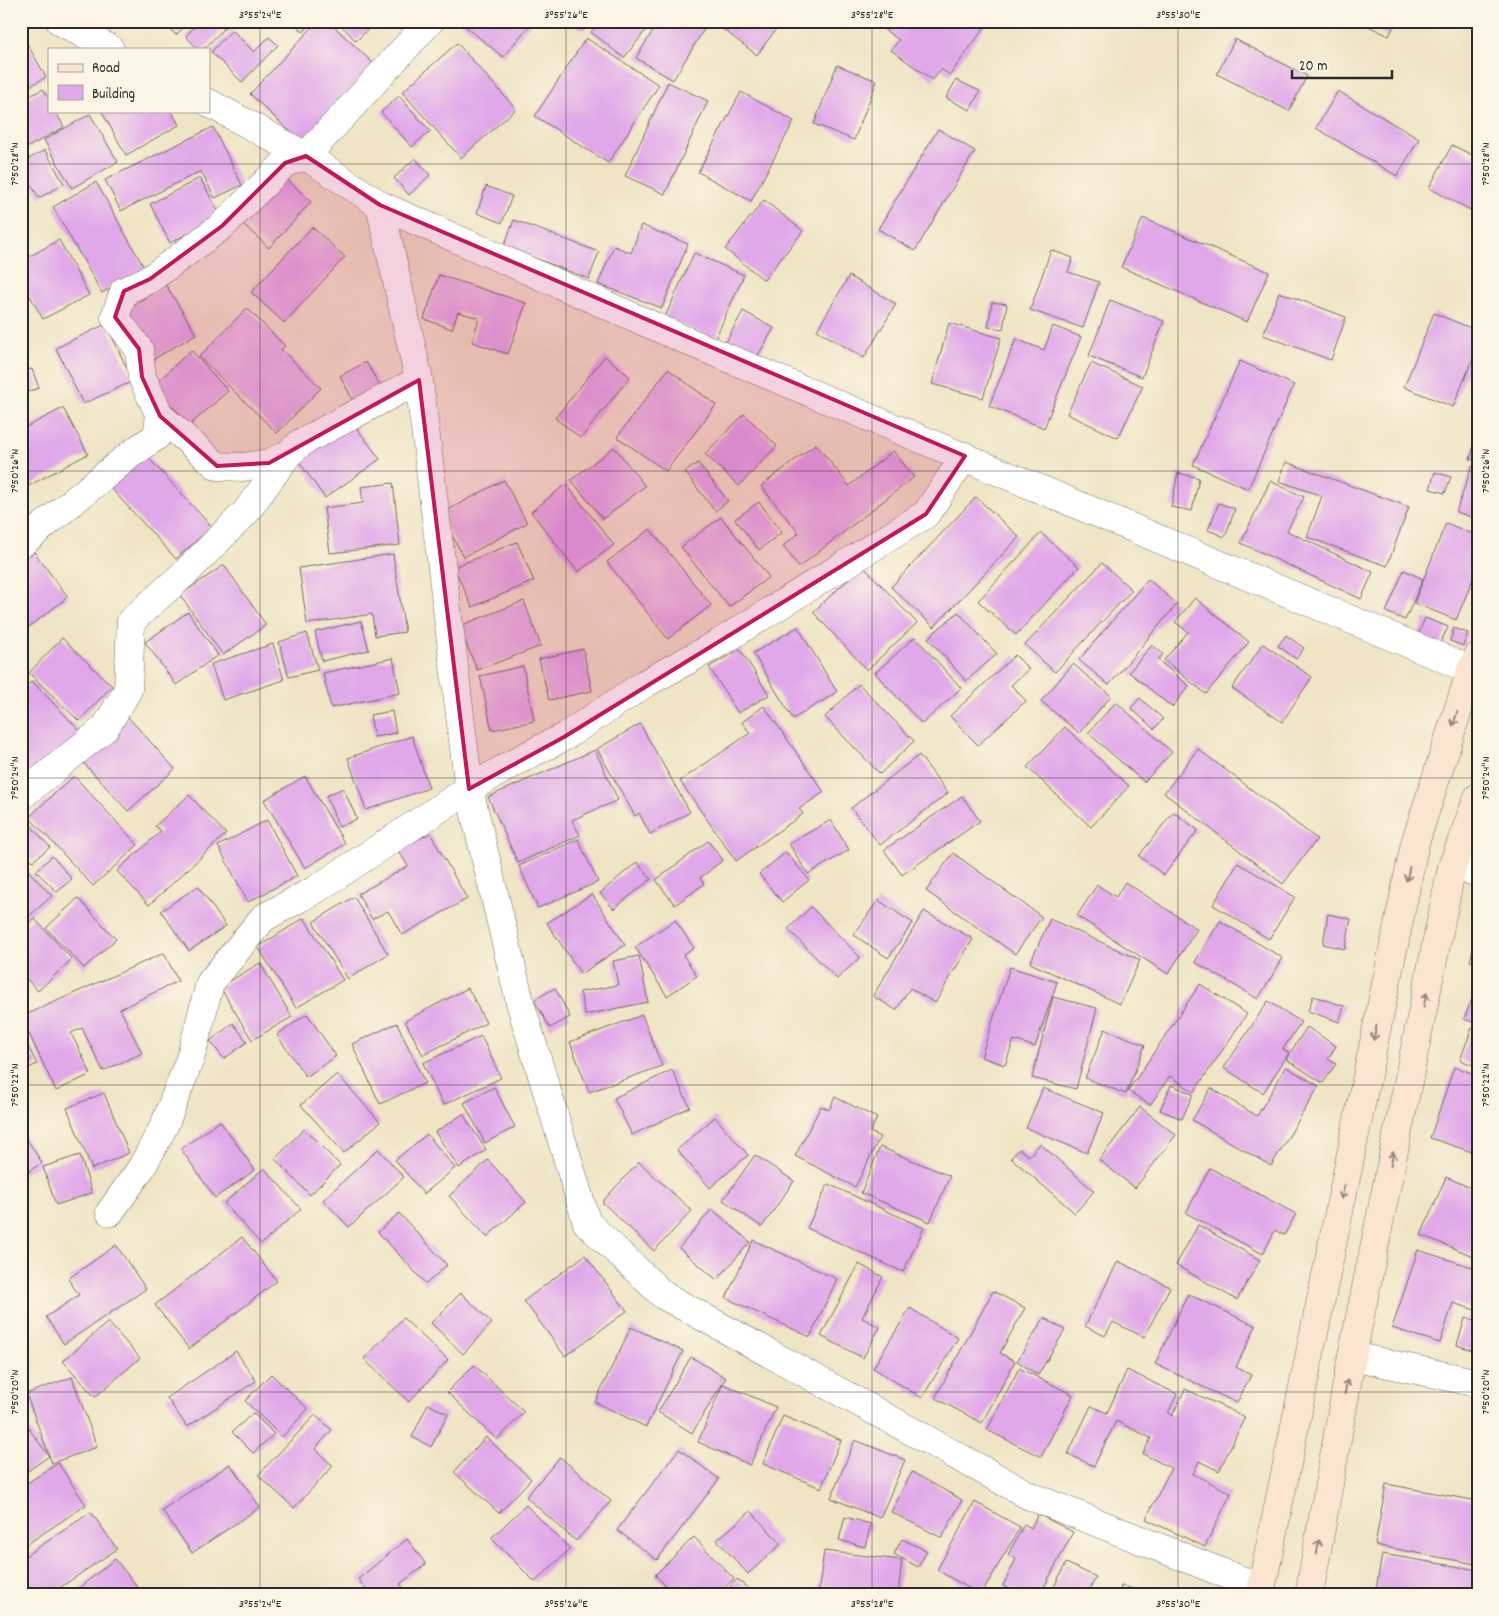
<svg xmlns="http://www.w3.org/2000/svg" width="1499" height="1616" font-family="Dekko,sans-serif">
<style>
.building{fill:#e0a7e9}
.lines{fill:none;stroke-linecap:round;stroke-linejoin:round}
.street-casing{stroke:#706c61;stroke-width:29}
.secondary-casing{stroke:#706c61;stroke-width:29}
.street{stroke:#fff;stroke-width:28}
.secondary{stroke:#fce5d0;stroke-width:28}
.oneway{stroke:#94887e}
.marked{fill:#c2185b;fill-opacity:0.2;stroke:#c2185b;stroke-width:4;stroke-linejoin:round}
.ticks{fill:none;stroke:#2b2b2b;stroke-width:1;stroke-opacity:0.45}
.neatline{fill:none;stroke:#2b2b2b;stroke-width:2}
.ticks-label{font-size:12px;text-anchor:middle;fill:#2b2b2b}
</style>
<rect width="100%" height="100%" fill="#fcf5e5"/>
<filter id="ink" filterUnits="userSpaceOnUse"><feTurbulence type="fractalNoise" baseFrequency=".02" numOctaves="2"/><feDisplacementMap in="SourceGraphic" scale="10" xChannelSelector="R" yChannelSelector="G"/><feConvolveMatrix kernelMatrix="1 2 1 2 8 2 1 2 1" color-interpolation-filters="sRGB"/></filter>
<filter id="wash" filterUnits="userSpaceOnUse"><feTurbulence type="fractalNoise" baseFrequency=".0096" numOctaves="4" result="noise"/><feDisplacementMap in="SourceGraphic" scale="20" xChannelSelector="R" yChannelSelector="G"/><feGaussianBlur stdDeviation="1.12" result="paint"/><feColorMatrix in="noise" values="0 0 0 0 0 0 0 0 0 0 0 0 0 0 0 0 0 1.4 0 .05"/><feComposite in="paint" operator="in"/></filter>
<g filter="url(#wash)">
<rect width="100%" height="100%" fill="#efe4c5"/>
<g id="blocks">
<path class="building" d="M161 21H190L176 35Z
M200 21H231L204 49H198L186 36Z
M292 21H313L303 32Z
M318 21H328L375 65 302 143 250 94Z
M337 21H377L356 41Z
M459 21H533L503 57Z
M572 21H590L583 30Z
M600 21H653L624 58 591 32Z
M659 21H709L673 80 636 58Z
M712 21H782L757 55Z
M891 21H989L950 75 941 69 933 80 891 50 899 40 885 30Z
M1358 21H1396L1389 36Z
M232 30 254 52 269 37 278 45 242 82 211 52Z
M21 33 46 77 21 91Z
M586 38 659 85 608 163 535 116Z
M1235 39 1307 76 1289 111 1217 74Z
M457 43 516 109 461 158 402 92Z
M837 65 877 81 854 140 814 124Z
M956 80 980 91 970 110 946 98Z
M668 82 708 101 665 194 625 176Z
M43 89 49 99V111H55L64 127 21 151V101Z
M1338 91 1419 139 1397 176 1316 128Z
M741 92 794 121 751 201 698 172Z
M399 96 430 131 412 147 381 112Z
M104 111H171L179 125 126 155 102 112Z
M90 114 118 162 72 188 44 140Z
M213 127 242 185 215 198 201 171 121 211 105 180Z
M938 129 975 151 915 251 878 229Z
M1452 145 1478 158V214L1429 188Z
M45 150 64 184 39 198 21 168V163Z
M415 158 430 175 409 195 394 178Z
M285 177 311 202 269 248 242 223Z
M200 178 221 216 170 243 150 204Z
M96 182 145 269 102 293 53 207Z
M486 186 512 196 502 223 477 213Z
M764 200 803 231 764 280 725 249Z
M1143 218 1269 272 1247 322 1121 267Z
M514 220 599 252 589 279 504 246Z
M641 225 688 244 662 308 598 284 614 246 631 253Z
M312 227 345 257 284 323 251 292Z
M59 240 89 295 43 319 21 280V261Z
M1051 250 1073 258 1068 272 1099 282 1083 328 1030 310Z
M694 253 744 275 715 339 665 317Z
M439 275 526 303 508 354 472 342 479 318 458 312 452 329 424 319Z
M849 276 896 304 864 358 817 330Z
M166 285 196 334 154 359 124 311Z
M1279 292 1346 317 1331 360 1263 335Z
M1110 300 1164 321 1142 377 1089 356Z
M992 302 1007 304 1003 329 988 327Z
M247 308 285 346 281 349 321 388 277 433 199 357Z
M743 311 774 328 756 359 726 342Z
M1434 313 1478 331V346L1453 407 1404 387Z
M949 323 1001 338 983 398 932 384Z
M106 324 133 381 83 404 56 348Z
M1053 326 1081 337 1044 428 989 406 1016 339 1044 350Z
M191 350 228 391 190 425 153 386Z
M605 356 630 377 581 438 555 418Z
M1240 361 1294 385 1248 489 1193 465Z
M366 362 381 388 354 402 340 376Z
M1091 363 1143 386 1118 438 1067 414Z
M32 369 39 388 21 394V372Z
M668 369 716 405 666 471 617 437Z
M63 408 88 454 21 490V430Z
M744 414 777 446 739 486 705 454Z
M349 418 380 459 325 498 295 456Z
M1475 443 1478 444V461L1470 459Z
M816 444 849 486 893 451 914 477 799 567 783 546 799 533 761 486Z
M614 447 645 486 603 519 571 480Z
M145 454 212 527 176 559 109 486Z
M1286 462 1409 507 1387 566 1307 537 1322 496 1279 481Z
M698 463 728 501 715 511 685 472Z
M1472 466 1478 468V519L1456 512Z
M1435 472 1451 477 1445 493 1430 489Z
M1178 473 1199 478 1192 511 1171 507Z
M504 480 527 523 464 557 440 514Z
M1270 481 1304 497 1287 531 1373 572 1361 599 1241 543Z
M393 483 400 545 330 553 324 508 363 503 361 487Z
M566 484 614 545 578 572 531 512Z
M976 497 1019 537 934 627 891 587Z
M759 502 782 532 759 550 735 519Z
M1219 503 1235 509 1225 537 1208 530Z
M721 517 769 577 729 607 681 547Z
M1446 523 1478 536V567L1456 620 1414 603Z
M650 529 711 605 668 639 607 562Z
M1041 533 1079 567 1016 635 978 601Z
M517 542 534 581 472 607 454 567Z
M34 552 68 597 21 633V561Z
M393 554 405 632 375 636 372 614 307 624 299 568Z
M1102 563 1132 590 1055 672 1025 645Z
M224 565 266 625 223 655 180 595Z
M863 566 917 623 867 670 813 612Z
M1404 570 1423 579 1405 620 1386 612Z
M1148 579 1177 604 1109 685 1079 660Z
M1195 598 1249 642 1206 694 1164 660 1188 632 1175 622Z
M524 601 541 646 477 670 459 626Z
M188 612 218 655 176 685 145 642Z
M958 612 997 654 966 681 928 638Z
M1425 618 1448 627 1440 644 1418 635Z
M361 621 369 650 322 661 315 632Z
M798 627 837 692 793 719 753 653Z
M1454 628 1468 633 1463 646 1450 641Z
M307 633 318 670 289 677 279 642Z
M1286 635 1304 648 1296 659 1278 646Z
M915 637 961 688 922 724 875 673Z
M62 638 112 686 79 721 29 673Z
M273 644 284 680 223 700 211 664Z
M1263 644 1312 677 1282 722 1232 688Z
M1152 645 1163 654 1158 660 1189 686 1172 707 1129 672Z
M583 649 592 691 549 700 539 659Z
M740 649 769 695 738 713 709 667Z
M1015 655 1029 669 1011 685 1026 701 978 745 950 716Z
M393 658 400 693 331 708 323 673Z
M1073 664 1111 696 1079 733 1041 701Z
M523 666 534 721 492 730 480 676Z
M32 681 83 734 21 791V691Z
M859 684 914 741 880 774 825 717Z
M1140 698 1163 719 1154 729 1131 708Z
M1116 702 1172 752 1144 782 1088 733Z
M764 706 824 792 799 809 803 814 736 861 680 781 750 733 742 722Z
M392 711 396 733 374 737 370 715Z
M128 717 175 769 128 811 81 760Z
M640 724 690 812 650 834 639 813 635 816 597 749Z
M1065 727 1129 786 1091 827 1027 767Z
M412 736 429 788 366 810 348 758Z
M1198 749 1317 839 1283 884 1164 793Z
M595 750 618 800 572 820 580 835 518 863 488 797Z
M919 755 948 793 880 845 851 808Z
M74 776 138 845 93 886 29 817Z
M305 776 345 844 305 868 264 800Z
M343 788 357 819 339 827 326 796Z
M189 795 226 834 149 905 117 871 161 831 155 826Z
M962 796 980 821 902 875 884 850Z
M1173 812 1198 830 1164 875 1139 856Z
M267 820 297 876 248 902 218 846Z
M831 820 849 850 808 874 789 844Z
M30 825 50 847 33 861 21 849V833Z
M430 833 467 899 402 935 388 911 372 919 358 894 408 866 398 850Z
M578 839 598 882 538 908 519 866Z
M708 841 723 860 700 878 704 884 675 905 656 880Z
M786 852 809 880 782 902 759 874Z
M953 853 1042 917 1015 954 926 891Z
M52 856 72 879 57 892 36 871Z
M637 862 651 879 614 909 600 893Z
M21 863 52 896 21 923Z
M1238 863 1295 897 1269 939 1213 905Z
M1125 882 1197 929 1168 974 1077 916 1097 885 1116 897Z
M198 886 226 926 189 951 161 911Z
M592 894 625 945 581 974 547 923Z
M354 897 388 954 348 979 313 922Z
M78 898 116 939 84 968 46 928Z
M878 900 913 923 888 958 854 935Z
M811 907 860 957 837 979 788 929Z
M924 911 973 939 935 1003 910 988 896 1010 873 996Z
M1328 914 1351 919 1345 949 1323 944Z
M34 918 72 959 38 991 21 973V930Z
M304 918 343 980 296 1008 258 947Z
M1050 919 1140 960 1120 1004 1030 963Z
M675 920 694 948 683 955 697 976 667 996 635 947Z
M1220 921 1283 958 1258 999 1195 962Z
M1477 935H1478V963L1470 961Z
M164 953 178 981 120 1009 142 1053 103 1071 82 1028 71 1033 91 1074 56 1091 21 1017Z
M639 956 648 1002 585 1015 580 992 618 985 613 961Z
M260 963 292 1017 252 1040 220 987Z
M1010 967 1057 982 1035 1047 1014 1040 1005 1065 981 1057Z
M1200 984 1247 1014 1194 1092 1170 1076 1150 1105 1128 1091Z
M1478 984V1024L1464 1019Z
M468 988 486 1023 423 1055 405 1021Z
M555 988 570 1017 550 1028 534 1000Z
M1313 996 1344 1006 1339 1022 1308 1011Z
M1053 997 1097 1008 1076 1089 1032 1078Z
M1268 1001 1301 1022 1283 1049 1289 1053 1263 1093 1224 1068Z
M307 1014 336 1056 306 1077 277 1035Z
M642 1015 662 1066 589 1092 570 1042Z
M233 1023 247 1042 224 1059 210 1041Z
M397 1023 425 1083 380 1104 352 1044Z
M1307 1027 1336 1046 1328 1059 1336 1064 1323 1083 1286 1059Z
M1472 1028 1478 1031V1067L1460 1060Z
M1105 1029 1145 1045 1126 1094 1085 1078Z
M481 1036 501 1078 443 1105 423 1063Z
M26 1042 37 1064 21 1072V1044Z
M1286 1067 1319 1086 1271 1166 1192 1120 1211 1088 1257 1116Z
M1454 1067 1478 1075V1154L1430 1138Z
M672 1070 690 1107 632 1135 614 1098Z
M337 1074 380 1122 344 1153 301 1105Z
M1171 1085 1193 1094 1182 1119 1160 1110Z
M494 1087 515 1127 485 1143 464 1103Z
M1043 1088 1104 1113 1087 1153 1026 1128Z
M104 1093 129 1153 92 1169 67 1108Z
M835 1097 877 1118 870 1132 880 1137 855 1187 795 1156 821 1106 829 1110Z
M1140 1107 1176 1135 1135 1188 1099 1160Z
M463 1114 486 1150 459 1168 435 1132Z
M715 1117 748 1155 710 1188 677 1150Z
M220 1121 255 1170 215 1198 181 1149Z
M304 1129 340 1165 310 1195 275 1159Z
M21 1130 42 1163 21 1176Z
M427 1134 455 1168 424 1194 395 1160Z
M1040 1144 1094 1191 1075 1213 1011 1158 1019 1149 1029 1156Z
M880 1147 950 1176 930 1222 861 1193Z
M378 1149 404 1177 349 1227 323 1200Z
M80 1155 92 1193 56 1205 43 1167Z
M755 1155 794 1181 762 1227 723 1200Z
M488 1160 526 1202 487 1237 449 1196Z
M639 1162 692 1211 654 1251 602 1202Z
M264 1168 301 1209 261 1244 224 1203Z
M1210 1168 1296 1214 1284 1235 1275 1230 1263 1254 1186 1213Z
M1446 1177 1478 1191V1258L1421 1235Z
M828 1184 924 1228 903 1272 807 1228Z
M712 1209 750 1242 717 1280 679 1248Z
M399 1213 447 1265 426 1284 378 1232Z
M1198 1225 1260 1260 1237 1300 1176 1265Z
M242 1237 277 1281 189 1349 155 1305Z
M753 1240 837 1279 810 1337 726 1298Z
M116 1245 146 1289 64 1344 46 1317 79 1295 68 1279Z
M1418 1250 1478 1269V1311L1453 1303 1440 1343 1392 1328Z
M585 1255 627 1311 565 1356 524 1301Z
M1118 1261 1170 1287 1144 1337 1113 1322 1105 1336 1085 1326Z
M859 1264 883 1277 862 1318 880 1327 863 1358 821 1336Z
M993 1291 1025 1308 1000 1353 1015 1361 982 1423 935 1398Z
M461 1293 492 1323 463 1354 431 1323Z
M1188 1294 1256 1326 1236 1367 1251 1375 1237 1403 1155 1364Z
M910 1308 958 1338 922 1398 873 1368Z
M403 1318 448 1360 409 1402 364 1359Z
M1044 1318 1065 1330 1038 1375 1017 1361Z
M1465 1318 1478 1322V1352L1457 1345Z
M108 1322 140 1358 95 1397 63 1361Z
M631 1327 683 1351 646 1427 595 1402Z
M236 1351 256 1381 187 1427 167 1398Z
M691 1357 726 1378 692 1433 658 1412Z
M474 1365 524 1412 497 1440 447 1392Z
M1019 1368 1073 1395 1041 1457 987 1430Z
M1127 1370 1177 1394 1168 1413 1172 1416 1185 1389 1245 1417 1219 1471 1199 1461 1193 1474 1231 1493 1205 1547 1146 1519 1171 1468 1143 1454 1151 1438 1116 1421 1094 1466 1068 1454 1091 1406 1107 1413Z
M271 1374 308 1409 282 1437 245 1401Z
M72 1377 97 1447 52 1463 26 1394Z
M723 1384 776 1407 750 1465 698 1442Z
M428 1404 448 1414 431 1447 412 1437Z
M253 1413 274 1434 253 1453 232 1432Z
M315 1415 332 1430 315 1449 333 1466 294 1508 258 1475Z
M783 1416 841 1440 821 1488 763 1464Z
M21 1418 49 1456 21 1476Z
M486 1437 531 1479 499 1513 454 1472Z
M855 1440 905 1460 880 1518 831 1498Z
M679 1449 719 1479 657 1560 617 1530Z
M560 1457 611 1501 576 1541 526 1497Z
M58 1463 86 1505 21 1548V1487Z
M230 1464 260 1507 192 1553 162 1510Z
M912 1472 962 1500 942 1538 891 1512Z
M1386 1484 1478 1501V1548L1475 1564 1375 1545Z
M975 1502 1020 1527 981 1595 937 1570Z
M526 1505 570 1549 535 1582 491 1538Z
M751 1511 781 1544 748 1574 717 1540Z
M91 1512 117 1549 49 1595H34L21 1577V1559Z
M1038 1514 1073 1532 1040 1595H1020L1003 1586 1016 1559 1008 1555 1024 1524 1031 1528Z
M845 1517 871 1524 865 1547 839 1540Z
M694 1537 734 1579 717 1595H675L655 1575Z
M407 1539 426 1564 400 1584 409 1595H370L358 1579Z
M902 1539 927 1551 918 1567 894 1554Z
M824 1551 902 1560 898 1595H818Z
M1382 1554 1478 1570V1595H1375Z
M115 1559 144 1595H70Z
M1066 1563 1096 1577 1087 1595H1050Z
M737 1579 755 1595H723Z
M1121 1586 1155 1594 1154 1595H1119Z
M1095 1591 1107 1594V1595H1094Z"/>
</g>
</g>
<g filter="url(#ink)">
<use href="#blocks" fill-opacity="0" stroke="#706c61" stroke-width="1"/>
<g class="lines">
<defs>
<path id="street" d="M60 21 110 49
M209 103 306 156 380 205 692 343 1471 670
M380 205 419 380 469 789 521 1006 587 1223 663 1295 1030 1496 1261 1588
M160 416 142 377 139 349 115 317 124 291 150 279 222 226 285 163 306 156 430 21
M21 544 131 454 157 436 160 416 217 466 243 467 269 463 288 454 302 442 419 380
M21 796 105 728 128 690 131 621 186 572 246 512 288 454
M1452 867 1478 872
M110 1212 142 1167 164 1126 191 1056 210 983 263 918 315 890 469 789 526 756 564 737 646 683 719 643 926 514 965 456
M1352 1356 1478 1383"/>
<path id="secondary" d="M1260 1595 1415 843 1471 670 1478 656
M1309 1595 1352 1356 1452 867 1478 797"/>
</defs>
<use href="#street" class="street-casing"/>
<use href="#secondary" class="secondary-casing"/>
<use href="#street" class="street"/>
<use href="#secondary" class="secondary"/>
</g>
<defs><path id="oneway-shaft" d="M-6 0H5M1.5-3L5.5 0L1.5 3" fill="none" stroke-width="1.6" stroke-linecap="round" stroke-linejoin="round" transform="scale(1.25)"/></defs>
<g class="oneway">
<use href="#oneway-shaft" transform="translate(1455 719) rotate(108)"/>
<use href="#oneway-shaft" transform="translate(1408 874) rotate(102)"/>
<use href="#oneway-shaft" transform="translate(1425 1000) rotate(-78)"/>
<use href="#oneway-shaft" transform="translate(1375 1033) rotate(102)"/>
<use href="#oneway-shaft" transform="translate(1392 1159) rotate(-78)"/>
<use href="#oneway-shaft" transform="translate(1343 1192) rotate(102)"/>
<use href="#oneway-shaft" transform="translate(1346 1387) rotate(-80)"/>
<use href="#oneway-shaft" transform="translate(1318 1547) rotate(-80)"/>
</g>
</g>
<path class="marked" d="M306 156 380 205 965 456 926 514 564 737 469 789 419 380 269 463 217 466 160 416 142 377 139 349 115 317 124 291 150 279 222 226 285 163Z"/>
<path class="ticks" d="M260 21V1595M566 21V1595M872 21V1595M1178 21V1595M21 164H1478M21 471H1478M21 778H1478M21 1085H1478M21 1392H1478"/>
<rect width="1499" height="1616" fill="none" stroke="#fcf5e5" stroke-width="55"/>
<rect x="48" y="48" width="162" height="65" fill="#fcf5e5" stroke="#a8a49b"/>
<rect x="58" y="64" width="25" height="8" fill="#fce5d0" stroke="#a8a49b"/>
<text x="92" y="72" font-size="15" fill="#2b2b2b">Road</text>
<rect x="58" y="85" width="25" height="15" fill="#e0a7e9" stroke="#a8a49b"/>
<text x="92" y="98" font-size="15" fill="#2b2b2b">Building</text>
<path d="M1292 70v8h100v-8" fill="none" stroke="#2b2b2b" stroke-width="2.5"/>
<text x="1299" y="70" font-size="15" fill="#2b2b2b" stroke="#fcf5e5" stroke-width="4" paint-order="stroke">20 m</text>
<rect x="28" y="28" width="1444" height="1560" class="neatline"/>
<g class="ticks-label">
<text x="260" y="18">3°55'24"E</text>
<text x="566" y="18">3°55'26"E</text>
<text x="872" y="18">3°55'28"E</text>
<text x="1178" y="18">3°55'30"E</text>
<text transform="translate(14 164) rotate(-90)" y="4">7°50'28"N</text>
<text transform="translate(1485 164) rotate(-90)" y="4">7°50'28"N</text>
<text transform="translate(14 471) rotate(-90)" y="4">7°50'26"N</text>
<text transform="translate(1485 471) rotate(-90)" y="4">7°50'26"N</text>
<text transform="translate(14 778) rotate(-90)" y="4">7°50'24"N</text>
<text transform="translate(1485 778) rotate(-90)" y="4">7°50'24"N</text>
<text transform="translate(14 1085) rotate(-90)" y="4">7°50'22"N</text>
<text transform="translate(1485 1085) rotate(-90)" y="4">7°50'22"N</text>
<text transform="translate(14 1392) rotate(-90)" y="4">7°50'20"N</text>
<text transform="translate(1485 1392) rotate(-90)" y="4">7°50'20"N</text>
<text x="260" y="1607">3°55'24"E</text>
<text x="566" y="1607">3°55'26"E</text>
<text x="872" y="1607">3°55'28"E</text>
<text x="1178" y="1607">3°55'30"E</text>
</g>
</svg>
